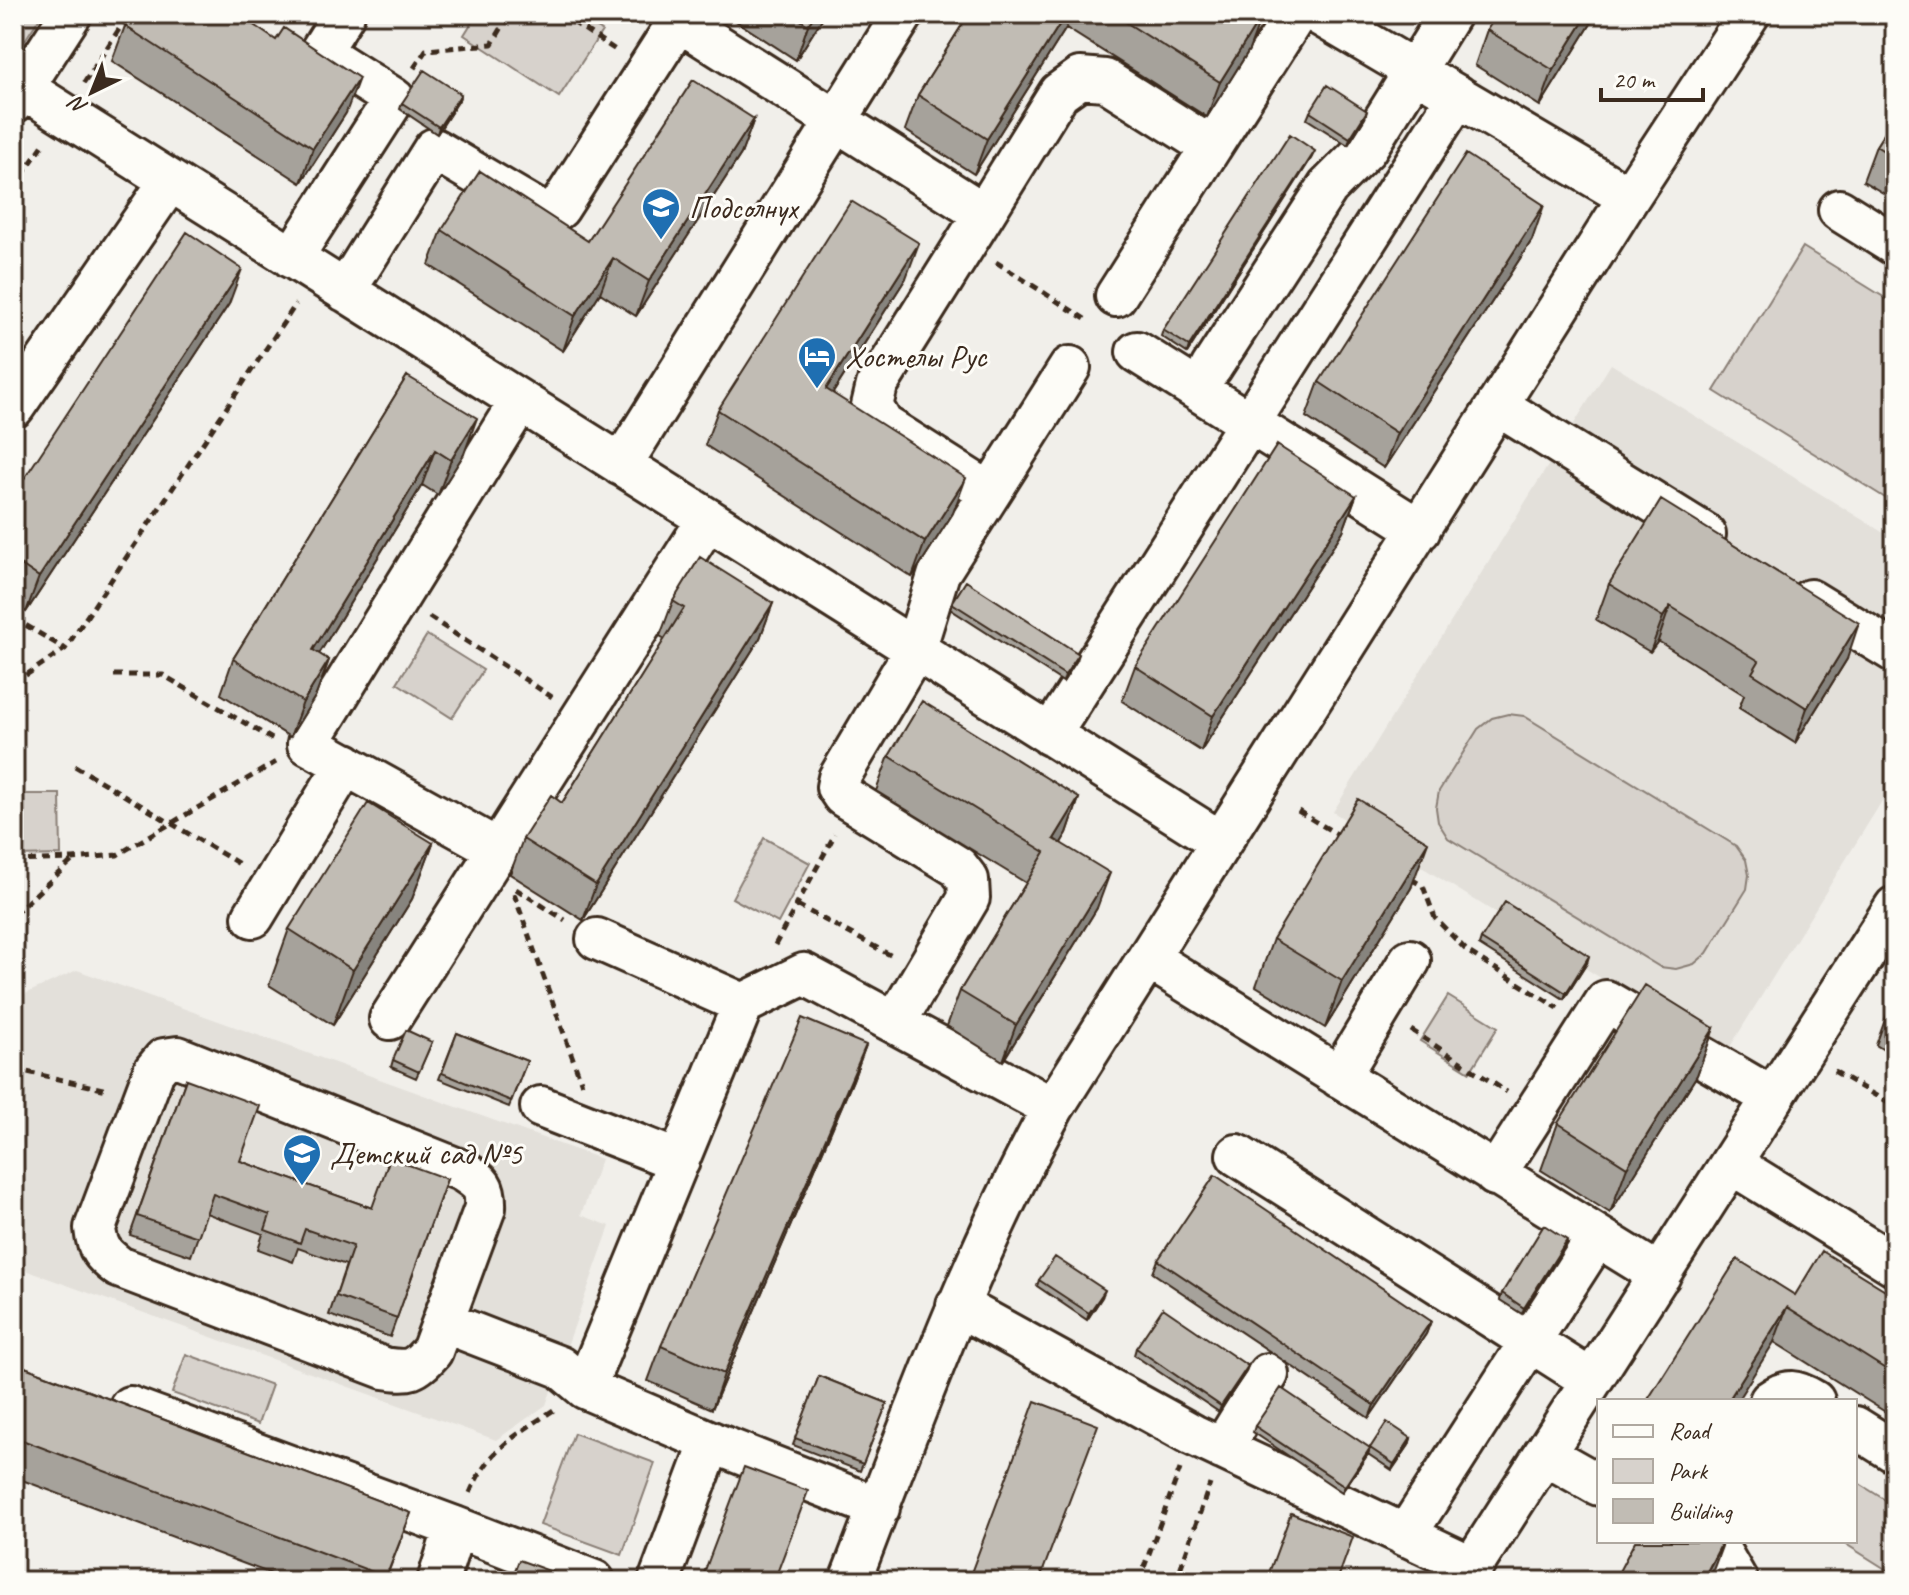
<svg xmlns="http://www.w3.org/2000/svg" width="1909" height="1595" font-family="Caveat,sans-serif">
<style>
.built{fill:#e3e0da}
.green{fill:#d7d2cc;stroke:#897e75;stroke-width:2}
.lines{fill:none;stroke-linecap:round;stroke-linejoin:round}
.minor-casing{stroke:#3b2a1e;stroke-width:46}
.path{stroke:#3b2a1e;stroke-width:5;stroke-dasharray:8 6;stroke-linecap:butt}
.minor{stroke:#fdfcf7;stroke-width:40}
.wall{fill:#a6a29b;stroke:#3b2a1e;stroke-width:2}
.shaded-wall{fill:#87847e;stroke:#3b2a1e;stroke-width:2}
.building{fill:#c1bcb4;stroke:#3b2a1e;stroke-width:2}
.labels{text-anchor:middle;stroke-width:6;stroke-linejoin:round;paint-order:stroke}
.poi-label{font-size:32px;fill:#3b2a1e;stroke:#fdfcf7;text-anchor:start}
</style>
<rect width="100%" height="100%" fill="#f1efea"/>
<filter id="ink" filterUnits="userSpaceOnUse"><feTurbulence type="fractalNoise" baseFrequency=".0125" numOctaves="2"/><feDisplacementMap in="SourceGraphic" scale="16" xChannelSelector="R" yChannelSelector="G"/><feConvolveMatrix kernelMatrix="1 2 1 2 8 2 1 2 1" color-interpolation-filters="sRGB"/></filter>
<g filter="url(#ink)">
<path class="built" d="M1611 364 1895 540V780L1725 1055 1333 812Z
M77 970 601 1159 581 1215 610 1226 546 1405 496 1440 14 1266V999Z"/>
<path class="green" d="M14 14H42L14 57Z
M477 14H575L602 31 559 97 464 35Z
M1803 247 1895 304V504L1714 391Z
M427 635 483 670 452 718 397 683Z
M1508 714 1524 716 1736 846 1746 860 1749 875 1747 889 1707 953 1694 964 1676 969 1660 967 1448 838 1438 822 1436 808 1439 791 1478 729 1492 718Z
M14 794H60L61 855 14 856Z
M764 838 810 863 778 923 732 898Z
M1448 996 1498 1027 1470 1072 1420 1041Z
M186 1354 272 1385 258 1424 172 1393Z
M574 1433 655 1463 622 1555 540 1525Z
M1855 1481 1895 1506V1575L1841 1541H1855Z"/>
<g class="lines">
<defs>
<path id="minor" d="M1318 14 1629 197
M679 21 984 214 1059 93 1080 78 1105 80 1211 147 1296 14
M23 88 1221 842
M14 102 71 14
M1839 210 1895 245
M292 258 394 99 320 52 344 14
M345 291 434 149 539 211 550 214 559 208 683 14
M1116 296 1211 147
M1137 352 1420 530
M1211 368 1328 187 1366 149 1450 14
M1497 405 1705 534
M14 407 170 181
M621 465 903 14
M990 493 1070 367
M1810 600 1895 652
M1050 735 1458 96
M499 850 308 744 520 401
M253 917 346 764
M597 939 743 1004 804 974 1053 1108
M1148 958 1660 1275
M390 1019 708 519
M895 1023 969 898 968 880 958 867 843 796 837 787 839 778 915 650 939 573 990 493 883 425 872 406 877 385 984 214
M178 1057 463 1171C481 1183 486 1186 485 1208L432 1351C414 1371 410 1372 384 1368L119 1267C103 1255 97 1249 95 1228L154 1071 164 1059Z
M1339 1077 1410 960
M541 1107 679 1161
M1237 1155 1591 1380
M1732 1164 1895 1265
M1495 1175 1606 1001 1773 1098
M957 1305 1193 1435 1471 1566
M444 1322 560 1367 585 1388 711 1442
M585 1388 743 1004
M1770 1401C1788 1388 1796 1390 1814 1401
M130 1407 455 1527 594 1581
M1855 1427 1895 1452
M1222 1449 1268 1374
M1544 1454 1599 1485
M1405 1536 1597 1237
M1700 1541 1721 1553 1737 1581
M438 1581 455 1527
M659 1581 711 1442 879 1508
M850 1581C912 1421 970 1258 1053 1108L1629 197 1749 14
M1463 1581 1895 907"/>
</defs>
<use href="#minor" class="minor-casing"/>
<path class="path" d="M561 14 617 51
M248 28 257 14
M414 68 426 50 492 44 510 14
M84 83 129 14
M14 187 45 142
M996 262 1085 319
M429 617 552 697
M14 618 65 649
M114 675H163L272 739
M14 683 65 649 296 304
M75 766 241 865
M1298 811 1340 836
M14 861 73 859 117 855 276 762
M1411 879 1423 886 1435 918 1467 951 1558 1008
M516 889 565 920
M514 894 582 1084
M797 905 892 956
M14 914 73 860
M775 945 835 834
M1411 1030 1507 1092
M14 1069 107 1090
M1834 1071 1895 1107
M470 1493C488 1449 518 1434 555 1409
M1139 1581 1180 1469
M1176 1581 1210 1484"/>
<use href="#minor" class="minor"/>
</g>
<path class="wall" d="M739 14H825L796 60 736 21Z
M969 14H1261L1249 50 1207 117 1066 28 974 174 905 130 918 95Z
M1597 14 1540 106 1475 65 1487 30Z
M125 26 346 113 301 183 112 61Z
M459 100 437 134 400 109 402 103Z
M1310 112 1365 118 1348 145 1307 119Z
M1895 116V200L1863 181 1876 146Z
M754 119 741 154 636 316 600 293 563 351 429 265 442 230 588 241Z
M1312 157 1187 353 1161 336 1163 330Z
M1532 240 1384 468 1306 417 1319 382Z
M906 278 833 393 953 513 912 577 705 445 718 410Z
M229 304 26 612 14 604V494Z
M407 376 464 454 438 495 422 485 319 654 329 660 316 695 290 737 221 694 233 659Z
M1356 496 1343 531 1201 751 1122 701 1135 666Z
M1609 584 1847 659 1795 743 1739 708 1744 695 1658 641 1650 652 1596 620Z
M673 601 773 603 760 638 583 920 510 874 523 839 562 803 665 639 660 636Z
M952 603 1077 660 1063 682 950 609Z
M889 756 1079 798 1067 833 1061 842 1097 908 1003 1061 947 1026 960 991 1026 883 876 791Z
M433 843 412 899 333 1025 269 985 289 929Z
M1411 888 1325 1028 1256 986 1273 939Z
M1481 939 1587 963 1564 999 1479 945Z
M1895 992V1057L1876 1045Z
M1714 1028 1697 1075 1610 1213 1541 1170 1558 1123Z
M457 1033 527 1061 509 1107 439 1079Z
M432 1042 416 1078 391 1067 393 1060Z
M866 1045 853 1080 712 1409 648 1381 661 1346Z
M186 1079 240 1161 372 1208 447 1179 390 1337 329 1315 346 1265 298 1248 293 1262 258 1249 263 1234 206 1213 191 1256 130 1235Z
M1564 1246 1522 1314 1500 1300 1502 1293Z
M1158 1260 1431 1321 1426 1334 1369 1418 1153 1273Z
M1039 1280 1102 1297 1087 1320 1037 1286Z
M1795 1295 1895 1296V1418L1774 1342 1647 1401Z
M1136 1348 1246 1372 1219 1412 1134 1355Z
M14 1363 411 1513 385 1581H290L14 1477Z
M819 1376 887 1403 860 1471 793 1445Z
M1255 1426 1368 1454 1342 1492 1253 1432Z
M1411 1438 1409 1445 1392 1470 1368 1454 1370 1448Z"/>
<path class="shaded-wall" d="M815 14H825L796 60 808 25Z
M1066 14H1071L1066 28 974 174 987 139Z
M1588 14H1597L1540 106 1553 70Z
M1262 15 1249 50 1207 117 1220 82Z
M359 78 346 113 301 183 313 148Z
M461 94 459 100 437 134 439 127Z
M1367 111 1365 118 1348 145 1350 138Z
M754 119 741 154 636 316 649 281Z
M1315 151 1312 157 1187 353 1189 346Z
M1544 205 1532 240 1384 468 1397 433Z
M919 243 906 278 813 424 826 389Z
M613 258 600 293 563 351 575 316Z
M242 269 229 304 26 612 39 577Z
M477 418 464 454 438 495 451 460Z
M435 450 422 485 300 685 313 650Z
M966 478 953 513 912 577 925 542Z
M1356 496 1343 531 1201 751 1213 716Z
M773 603 760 638 583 920 596 885Z
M1670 606 1658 641 1650 652 1663 617Z
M1859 623 1847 659 1795 743 1807 708Z
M1079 654 1077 660 1063 682 1065 675Z
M329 660 316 695 290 737 303 702Z
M1079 798 1067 833 1042 874 1054 839Z
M1428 842 1411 888 1325 1028 1342 981Z
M433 843 412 899 333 1025 353 970Z
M1110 873 1097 908 1003 1061 1016 1025Z
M1589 956 1587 963 1564 999 1566 993Z
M1714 1028 1697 1075 1610 1213 1627 1167Z
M866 1045 853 1080 712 1409 724 1374Z
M1567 1240 1564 1246 1522 1314 1524 1308Z
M1105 1290 1102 1297 1087 1320 1089 1313Z
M1787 1307 1774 1342 1737 1401H1728Z
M1431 1321 1426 1334 1369 1418 1374 1405Z
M1248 1366 1246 1372 1219 1412 1221 1406Z
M1411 1438 1409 1445 1392 1470 1394 1464Z
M1370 1448 1368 1454 1342 1492 1345 1486Z
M1724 1541 1709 1581H1702Z"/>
<path class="building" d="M133 14H237L276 40 284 28 359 78 313 148 125 26Z
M792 14H815L808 25Z
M969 14H1066L987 139 918 95Z
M1113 14H1261L1262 15 1220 82Z
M1497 14H1588L1553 70 1487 30Z
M424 70 461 94 439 127 402 103Z
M693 80 754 119 649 281 613 258 575 316 442 230 480 171 588 241Z
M1327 85 1367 111 1350 138 1310 112Z
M1895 116V158L1876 146Z
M1290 134 1315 151 1189 346 1163 330Z
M1466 154 1544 205 1397 433 1319 382Z
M851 201 919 243 826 389 966 478 925 542 718 410Z
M187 232 242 269 39 577 14 560V494Z
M407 376 477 418 451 460 435 450 313 650 329 660 303 702 233 659Z
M1277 445 1356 496 1213 716 1135 666Z
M1661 500 1859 623 1807 708 1752 673 1759 661 1670 606 1663 617 1609 584Z
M700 557 773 603 596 885 523 839 551 795 562 803 684 608 673 601Z
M966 581 1079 654 1065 675 952 603Z
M922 701 1079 798 1054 839 1110 873 1016 1025 960 991 1045 852 889 756Z
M1358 799 1428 842 1342 981 1273 939Z
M368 803 433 843 353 970 289 929Z
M1505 902 1589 956 1566 993 1481 939Z
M1645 985 1714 1028 1627 1167 1558 1123Z
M802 1018 866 1045 724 1374 661 1346Z
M406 1030 432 1042 419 1072 393 1060Z
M457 1033 527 1061 511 1101 442 1073Z
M186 1079 260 1106 240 1161 372 1208 390 1158 447 1179 397 1318 336 1296 353 1246 305 1229 300 1243 265 1230 270 1215 213 1194 198 1237 137 1216Z
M1215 1175 1431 1321 1374 1405 1158 1260Z
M1544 1225 1567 1240 1524 1308 1502 1293Z
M1822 1251 1895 1296V1375L1787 1307 1728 1401H1647L1737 1259 1795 1295Z
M1055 1257 1105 1290 1089 1313 1039 1280Z
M1163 1308 1248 1366 1221 1406 1136 1348Z
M14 1363 411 1513 386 1577 14 1437Z
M819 1376 887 1403 863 1464 795 1438Z
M1281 1388 1370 1448 1345 1486 1255 1426Z
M1035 1401 1098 1425 1039 1581H968Z
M1387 1422 1411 1438 1394 1464 1370 1448Z
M744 1467 808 1491 774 1581H701Z
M1291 1513 1353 1537 1337 1581H1266Z
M1635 1541H1723L1702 1581H1614Z
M519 1560 577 1581H511Z"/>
</g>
<defs>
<symbol id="school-pin" viewBox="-11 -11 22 30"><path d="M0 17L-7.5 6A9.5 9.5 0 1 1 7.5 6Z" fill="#1f6fb2" stroke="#fdfcf7"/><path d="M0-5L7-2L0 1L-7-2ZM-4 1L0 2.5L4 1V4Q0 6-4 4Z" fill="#fff"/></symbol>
<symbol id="hotel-pin" viewBox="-11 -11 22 30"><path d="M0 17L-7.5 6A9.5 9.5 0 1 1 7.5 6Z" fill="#1f6fb2" stroke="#fdfcf7"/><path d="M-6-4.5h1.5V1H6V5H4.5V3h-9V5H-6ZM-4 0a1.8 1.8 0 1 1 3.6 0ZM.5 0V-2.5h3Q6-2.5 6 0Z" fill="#fff"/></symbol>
</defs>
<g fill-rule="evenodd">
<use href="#school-pin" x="639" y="185" width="44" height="60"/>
<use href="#hotel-pin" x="795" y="334" width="44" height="60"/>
<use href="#school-pin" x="280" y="1131" width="44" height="60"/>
</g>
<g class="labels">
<g class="poi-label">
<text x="689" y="218">Подсолнух</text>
<text x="845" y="367">Хостелы Рус</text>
<text x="330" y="1164">Детский сад №5</text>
</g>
</g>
<rect width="1909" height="1595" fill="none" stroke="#fdfcf7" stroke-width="48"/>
<rect x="24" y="24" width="1861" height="1547" fill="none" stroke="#3b2a1e" stroke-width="3" filter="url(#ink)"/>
<rect x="1597" y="1399" width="260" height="144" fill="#fdfcf7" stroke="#afa8a0" stroke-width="2"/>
<rect x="1613" y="1425" width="40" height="12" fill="#fdfcf7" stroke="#afa8a0" stroke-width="2"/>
<text x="1669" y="1439" font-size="24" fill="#3b2a1e">Road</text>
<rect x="1613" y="1459" width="40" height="24" fill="#d7d2cc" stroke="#afa8a0" stroke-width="2"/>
<text x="1669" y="1479" font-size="24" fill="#3b2a1e">Park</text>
<rect x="1613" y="1499" width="40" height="24" fill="#c1bcb4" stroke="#afa8a0" stroke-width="2"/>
<text x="1669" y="1519" font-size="24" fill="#3b2a1e">Building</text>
<g transform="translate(92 92) rotate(223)" stroke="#fdfcf7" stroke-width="6" paint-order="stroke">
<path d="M0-6L14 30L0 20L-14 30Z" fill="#3b2a1e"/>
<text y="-12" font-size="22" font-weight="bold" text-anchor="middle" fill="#3b2a1e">N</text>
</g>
<path d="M1601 88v12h102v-12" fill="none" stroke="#3b2a1e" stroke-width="4"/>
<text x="1613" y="88" font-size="24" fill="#3b2a1e" stroke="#fdfcf7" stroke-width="6" paint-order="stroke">20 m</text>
</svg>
